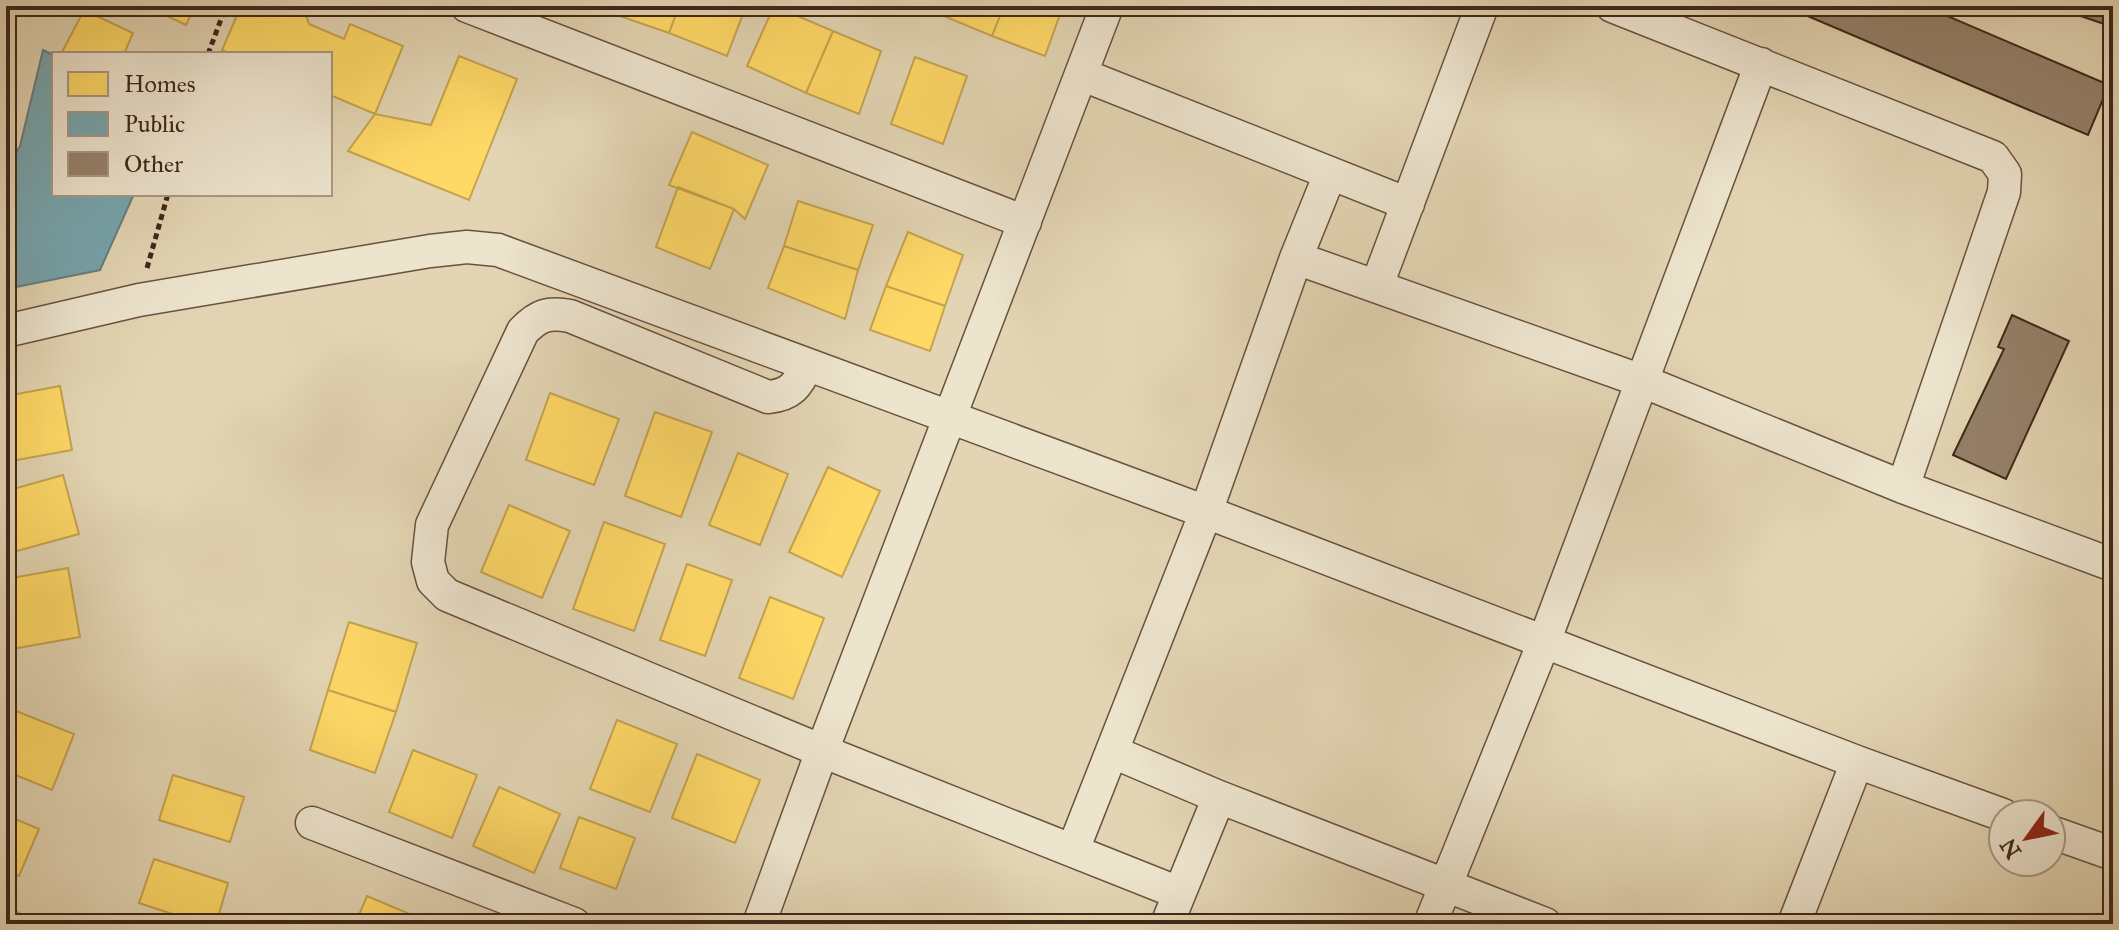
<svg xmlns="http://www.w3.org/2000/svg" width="2119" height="930" font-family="'IM FELL Great Primer',serif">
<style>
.homes{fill:#ffd966;stroke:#c6a34f;stroke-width:2}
.public{fill:#76a5af;stroke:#667f82;stroke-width:2}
.building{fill:#95816a;stroke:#40261a;stroke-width:2}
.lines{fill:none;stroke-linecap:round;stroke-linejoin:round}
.minor-casing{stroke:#695240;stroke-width:35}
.path{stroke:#40261a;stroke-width:5;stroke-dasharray:6 4;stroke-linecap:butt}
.minor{stroke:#ede4ce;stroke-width:32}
</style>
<rect width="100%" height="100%" fill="#e3d5b3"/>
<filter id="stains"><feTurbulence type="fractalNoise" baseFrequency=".0025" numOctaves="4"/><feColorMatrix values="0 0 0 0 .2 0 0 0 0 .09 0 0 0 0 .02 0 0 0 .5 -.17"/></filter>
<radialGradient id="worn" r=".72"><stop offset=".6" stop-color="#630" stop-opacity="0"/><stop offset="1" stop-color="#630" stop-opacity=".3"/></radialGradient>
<path class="homes" d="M146 6H195L186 25Z
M241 6H298L304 9 309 24 344 39 350 24 403 46 375 114 330 95V54H231L222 50Z
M607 6H679L669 33 605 11Z
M679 6H746L727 56 669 33Z
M774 6 833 31 806 93 747 66Z
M936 6H1004L992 36 934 12Z
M1004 6H1063L1045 56 992 36Z
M84 10 133 33 124 54H61Z
M833 31 881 51 859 114 806 93Z
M459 56 517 79 469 200 348 151 375 114 431 125Z
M915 57 967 76 943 144 891 124Z
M692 132 768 165 745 219 734 209 669 185Z
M678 187 734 209 710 269 656 247Z
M798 201 873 225 858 270 784 246Z
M908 232 963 255 945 306 886 286Z
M784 246 858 270 845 319 768 288Z
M886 286 945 306 930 351 870 330Z
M60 386 72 450 6 462V396Z
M550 393 619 419 594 485 526 460Z
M655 412 712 432 681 517 625 496Z
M738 453 788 474 760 545 709 525Z
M828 467 880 491 842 577 789 552Z
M63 475 79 534 6 554V491Z
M509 505 570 531 542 598 481 572Z
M604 522 665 544 634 631 573 609Z
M687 564 732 580 705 656 660 640Z
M68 568 80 637 12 649 6 612V579Z
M770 597 824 618 793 699 739 678Z
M349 622 417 643 396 712 328 690Z
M328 690 396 712 375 773 310 750Z
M6 707 74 734 52 790 6 771Z
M617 720 677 744 650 812 590 789Z
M413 750 477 775 452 838 389 812Z
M697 754 760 780 735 843 672 818Z
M173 775 244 797 230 842 159 820Z
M499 787 560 814 534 873 473 846Z
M6 815 39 829 19 876 6 871Z
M579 817 635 838 616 889 560 868Z
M154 859 228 883 216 924H203L139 903Z
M367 896 431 923 430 924H355Z
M6 906 19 913 14 924H6Z"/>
<path class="public" d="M43 50 54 55V194H134L100 270 6 289V169L20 146Z"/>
<path class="building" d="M1784 6H1924L2109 85 2088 135Z
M2051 6H2113L2107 25Z
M2012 315 2069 341 2006 479 1953 455 2004 349 1998 347Z"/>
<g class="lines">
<defs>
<path id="minor" d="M467 6 1025 222
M1612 6 1993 157 2005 174 2004 192 1903 487
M1083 75 1408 204
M1296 258 1642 381 1903 487 2113 565
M1377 285 1482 6
M6 331 139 300 430 251 467 247 498 250 1206 512 1857 762 2003 815
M807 365C798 385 791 395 768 397L570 316C548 312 539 315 523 331L432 525 428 562 433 581 447 595 822 751 1179 893
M1113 752 1219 797 1545 924
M312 823 574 924
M2051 832 2113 854
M1073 850 1206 512 1296 258 1330 174
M759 924 822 751 1107 6
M1167 924 1219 797
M1430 924 1544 642 1761 64
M1794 924 1857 762"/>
</defs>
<use href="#minor" class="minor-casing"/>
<path class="path" d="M208 54 226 6
M147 268 168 194"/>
<use href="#minor" class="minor"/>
</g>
<rect width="2119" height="930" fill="none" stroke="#e3d5b3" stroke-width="32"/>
<rect x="8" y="8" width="2103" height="914" fill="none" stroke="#40261a" stroke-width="4"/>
<rect x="16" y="16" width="2087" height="898" fill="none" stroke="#40261a" stroke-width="2"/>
<rect x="52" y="52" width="280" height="144" fill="#ede4ce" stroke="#a89886" stroke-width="2"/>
<rect x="68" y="72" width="40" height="24" fill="#ffd966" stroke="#a89886" stroke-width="2"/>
<text x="124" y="92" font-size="24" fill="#40261a">Homes</text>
<rect x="68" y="112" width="40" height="24" fill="#76a5af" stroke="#a89886" stroke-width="2"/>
<text x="124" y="132" font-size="24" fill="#40261a">Public</text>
<rect x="68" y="152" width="40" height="24" fill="#95816a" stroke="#a89886" stroke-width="2"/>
<text x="124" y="172" font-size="24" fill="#40261a">Other</text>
<g transform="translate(2027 838) rotate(237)"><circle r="38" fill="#ede4ce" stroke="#a89886" stroke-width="2"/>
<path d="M0-6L14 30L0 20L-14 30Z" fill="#8f2418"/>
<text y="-12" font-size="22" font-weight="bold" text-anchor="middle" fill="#40261a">N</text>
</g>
<rect width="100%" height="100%" filter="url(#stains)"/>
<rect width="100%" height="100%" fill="url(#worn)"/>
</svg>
